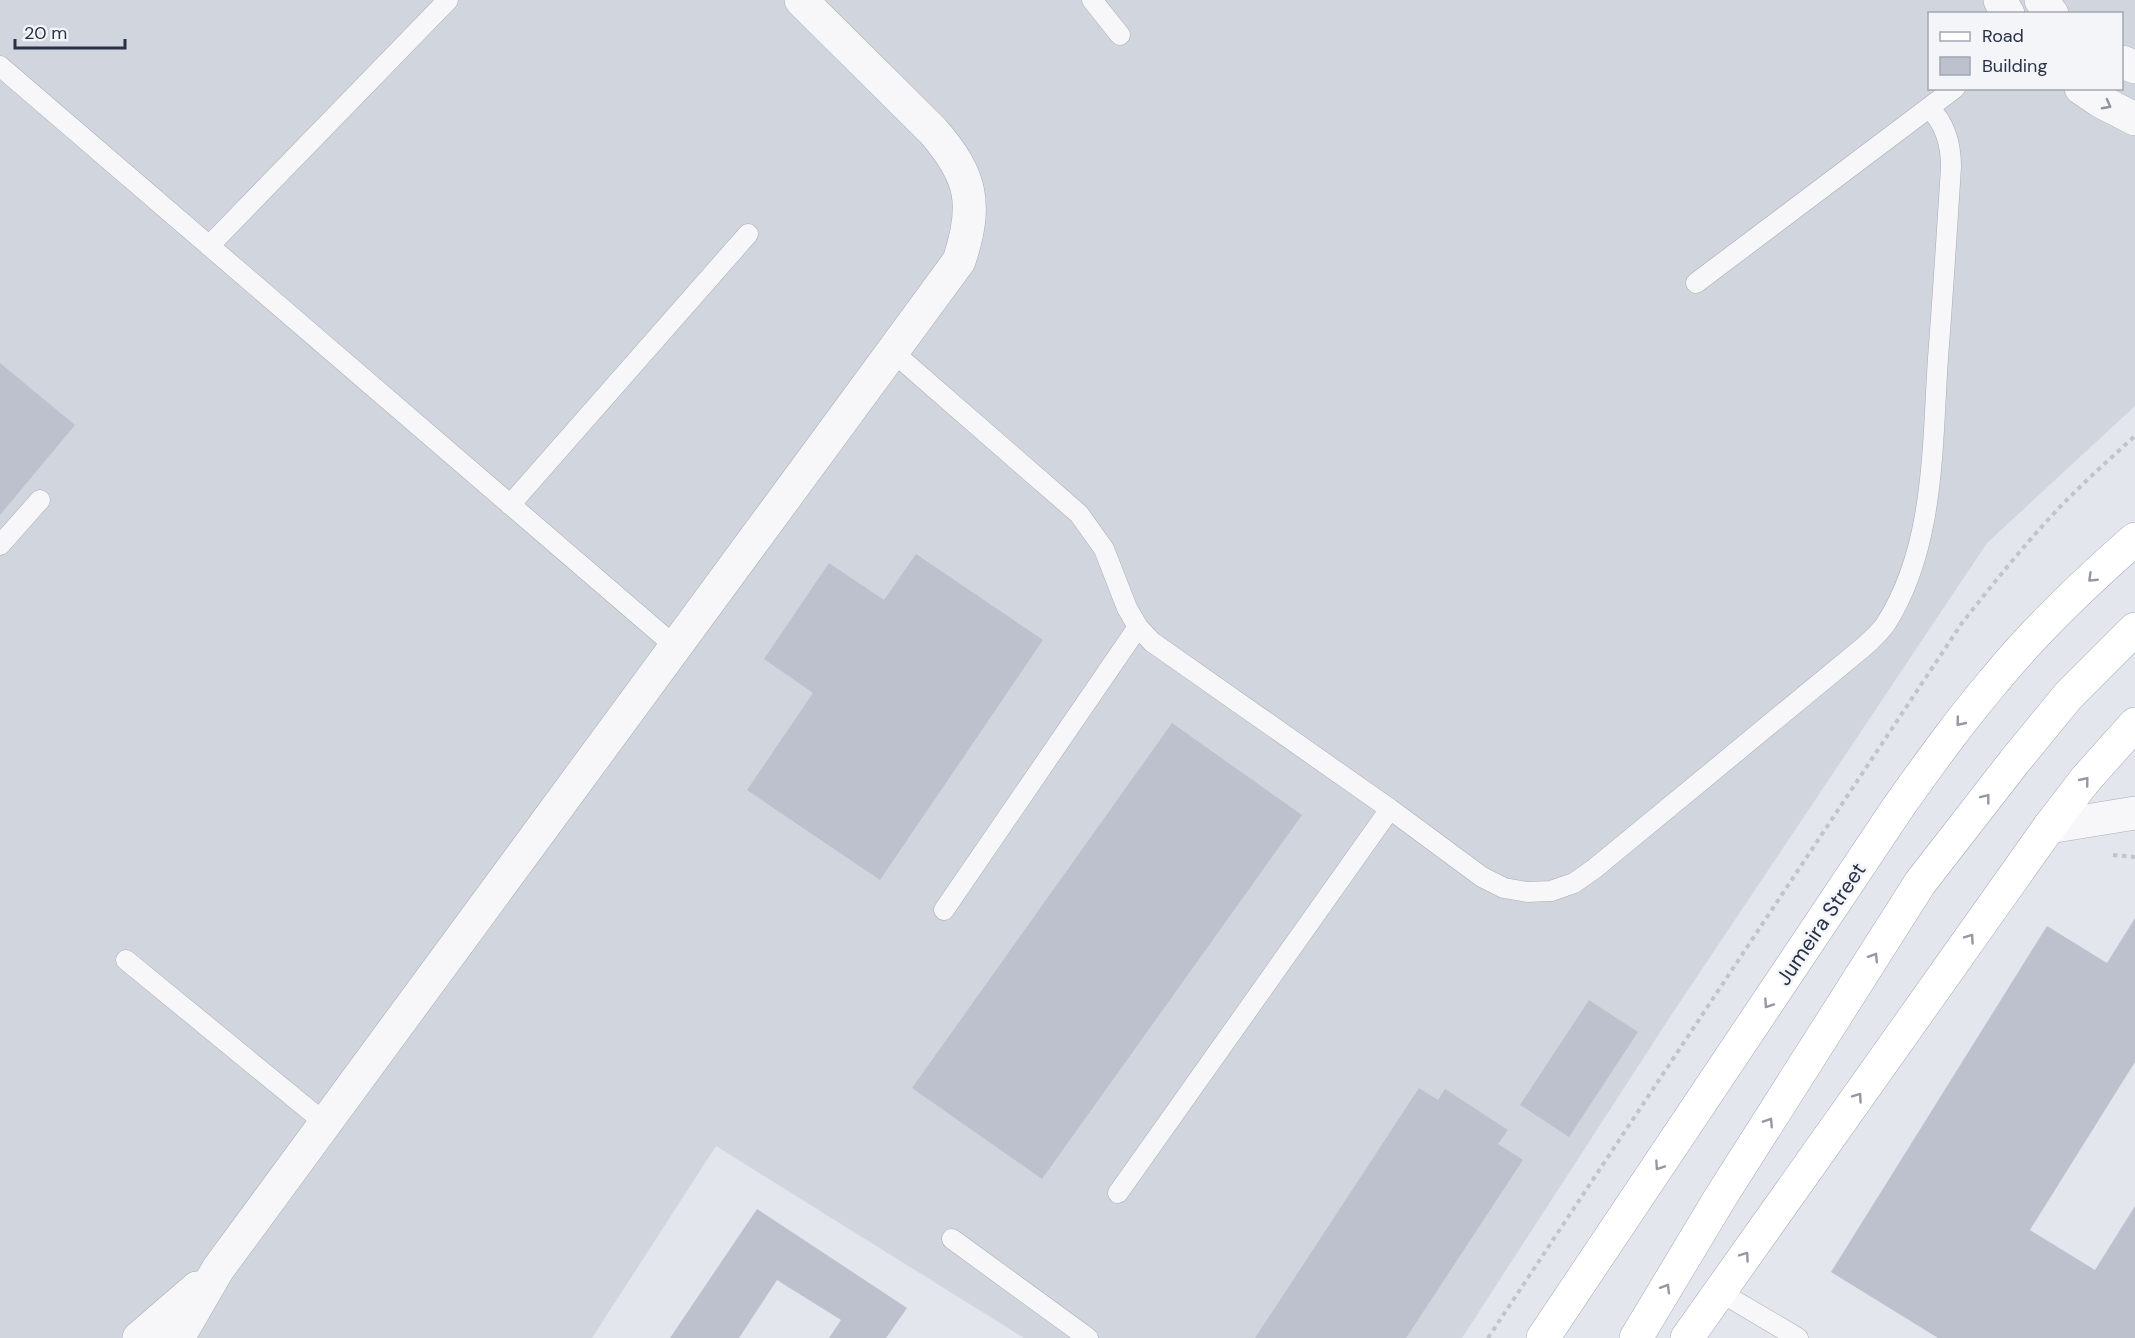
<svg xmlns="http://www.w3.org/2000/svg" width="2135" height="1338" font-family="'DM Sans',sans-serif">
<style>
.built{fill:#d1d5de;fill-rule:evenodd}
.building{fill:#bdc1cd}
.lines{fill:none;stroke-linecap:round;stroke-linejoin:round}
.service-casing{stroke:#a7acb7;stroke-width:21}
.minor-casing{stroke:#a7acb7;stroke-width:34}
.primary-casing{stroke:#a2a9b9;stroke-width:34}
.path{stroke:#c1c4cb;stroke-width:4;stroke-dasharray:4.5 4.5;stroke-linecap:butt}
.service{stroke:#f7f7fa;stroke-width:20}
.minor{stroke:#f7f7fa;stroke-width:33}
.primary{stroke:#fff;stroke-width:33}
.oneway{stroke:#9094a0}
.oneway2{stroke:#9498a2}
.labels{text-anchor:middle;stroke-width:5;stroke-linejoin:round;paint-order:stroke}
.street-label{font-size:21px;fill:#293146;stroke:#f3f5f9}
</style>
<rect width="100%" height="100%" fill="#e3e6ec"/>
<path class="built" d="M0 0H2135V406L1987 543 1670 1017 1462 1338H1024L716 1146 592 1338H0ZM1930 14H2122V88H1930Z"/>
<path class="building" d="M0 363 75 425 0 515Z
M916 554 1043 640 880 880 747 790 813 693 764 659 829 563 884 600Z
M1172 723 1302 815 1042 1179 912 1088Z
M2135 918V1062L2030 1230 2095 1270 2135 1206V1338H1938L1831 1272 2047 926 2107 963Z
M1589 1000 1638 1032 1569 1137 1520 1105Z
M1419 1088 1438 1100 1445 1089 1508 1130 1498 1144 1523 1160 1406 1338H1255Z
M757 1209 907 1308 886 1338H829L841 1320 777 1280 739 1338H670Z"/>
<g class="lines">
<defs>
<path id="service" d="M1092 0 1120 35
M0 66 676 647
M209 246 448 0
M1696 283 1955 88
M893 352 1079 514 1104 549 1127 608 1138 627 1152 642 1390 809 1482 877 1504 888 1527 892 1551 891 1574 883 1594 869 1866 645C1872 639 1880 632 1885 625 1935 548 1932 447 1938 358 1943 294 1947 230 1951 167 1951 145 1946 124 1929 108
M510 505 748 234
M0 545 40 500
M944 910 1138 627
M126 960 325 1123
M1118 1193 1390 809
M952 1239 1088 1338
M1720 1292 1798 1338"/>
<path id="minor" d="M2000 0 2008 14
M2041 0 2052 14
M2122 62 2135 67
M2081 88 2100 101 2135 119
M2049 827 2135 813
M139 1338 197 1288
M178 1338 218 1269 959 261C978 204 972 176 933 131L801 0"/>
<path id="primary" d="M1543 1338 1899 806C1929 764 1959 722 1993 682 2035 630 2085 583 2135 539
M1636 1338 1720 1198 1920 883 2014 762 2068 696 2135 629
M1687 1338 2049 827 2085 780 2135 724"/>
</defs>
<use href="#service" class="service-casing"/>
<use href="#minor" class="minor-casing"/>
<use href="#primary" class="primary-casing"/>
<path class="path" d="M2113 855 2135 857
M1488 1338 1962 623C1989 589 2016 555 2045 523 2073 492 2104 464 2135 436"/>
<use href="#service" class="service"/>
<use href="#minor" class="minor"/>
<use href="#primary" class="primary"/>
</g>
<defs><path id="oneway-chevron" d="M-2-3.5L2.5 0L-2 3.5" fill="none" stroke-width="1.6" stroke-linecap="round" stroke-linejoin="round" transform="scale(1.5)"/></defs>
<use class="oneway" href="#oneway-chevron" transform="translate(2107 105) rotate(28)"/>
<g class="oneway2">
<use href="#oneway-chevron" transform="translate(2092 578) rotate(136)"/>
<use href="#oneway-chevron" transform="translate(1960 722) rotate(129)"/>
<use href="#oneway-chevron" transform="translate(2085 781) rotate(-51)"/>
<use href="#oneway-chevron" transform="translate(1986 798) rotate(-52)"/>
<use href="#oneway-chevron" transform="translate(1970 938) rotate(-55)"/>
<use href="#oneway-chevron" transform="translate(1874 957) rotate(-58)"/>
<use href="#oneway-chevron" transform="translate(1768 1004) rotate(124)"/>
<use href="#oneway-chevron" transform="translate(1858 1097) rotate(-55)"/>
<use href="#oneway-chevron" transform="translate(1769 1122) rotate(-57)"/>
<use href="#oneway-chevron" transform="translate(1659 1166) rotate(124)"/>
<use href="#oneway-chevron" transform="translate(1745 1256) rotate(-55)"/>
<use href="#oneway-chevron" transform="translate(1666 1288) rotate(-59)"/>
</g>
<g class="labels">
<g class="street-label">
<text transform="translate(1821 924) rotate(-56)" y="7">Jumeira Street</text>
</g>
</g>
<rect x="1928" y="12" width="195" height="78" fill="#f3f5f9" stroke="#a2a7b1" stroke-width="1.5"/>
<rect x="1940" y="32" width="30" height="9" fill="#ffffff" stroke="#a2a7b1" stroke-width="1.5"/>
<text x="1982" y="42" font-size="18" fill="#293146">Road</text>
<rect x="1940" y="57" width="30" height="18" fill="#bdc1cd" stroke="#a2a7b1" stroke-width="1.5"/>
<text x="1982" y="72" font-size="18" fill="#293146">Building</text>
<path d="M15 39v9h110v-9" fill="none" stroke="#293146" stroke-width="3"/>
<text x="24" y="39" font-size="18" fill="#293146" stroke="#f3f5f9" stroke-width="4.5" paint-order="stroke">20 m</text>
</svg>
